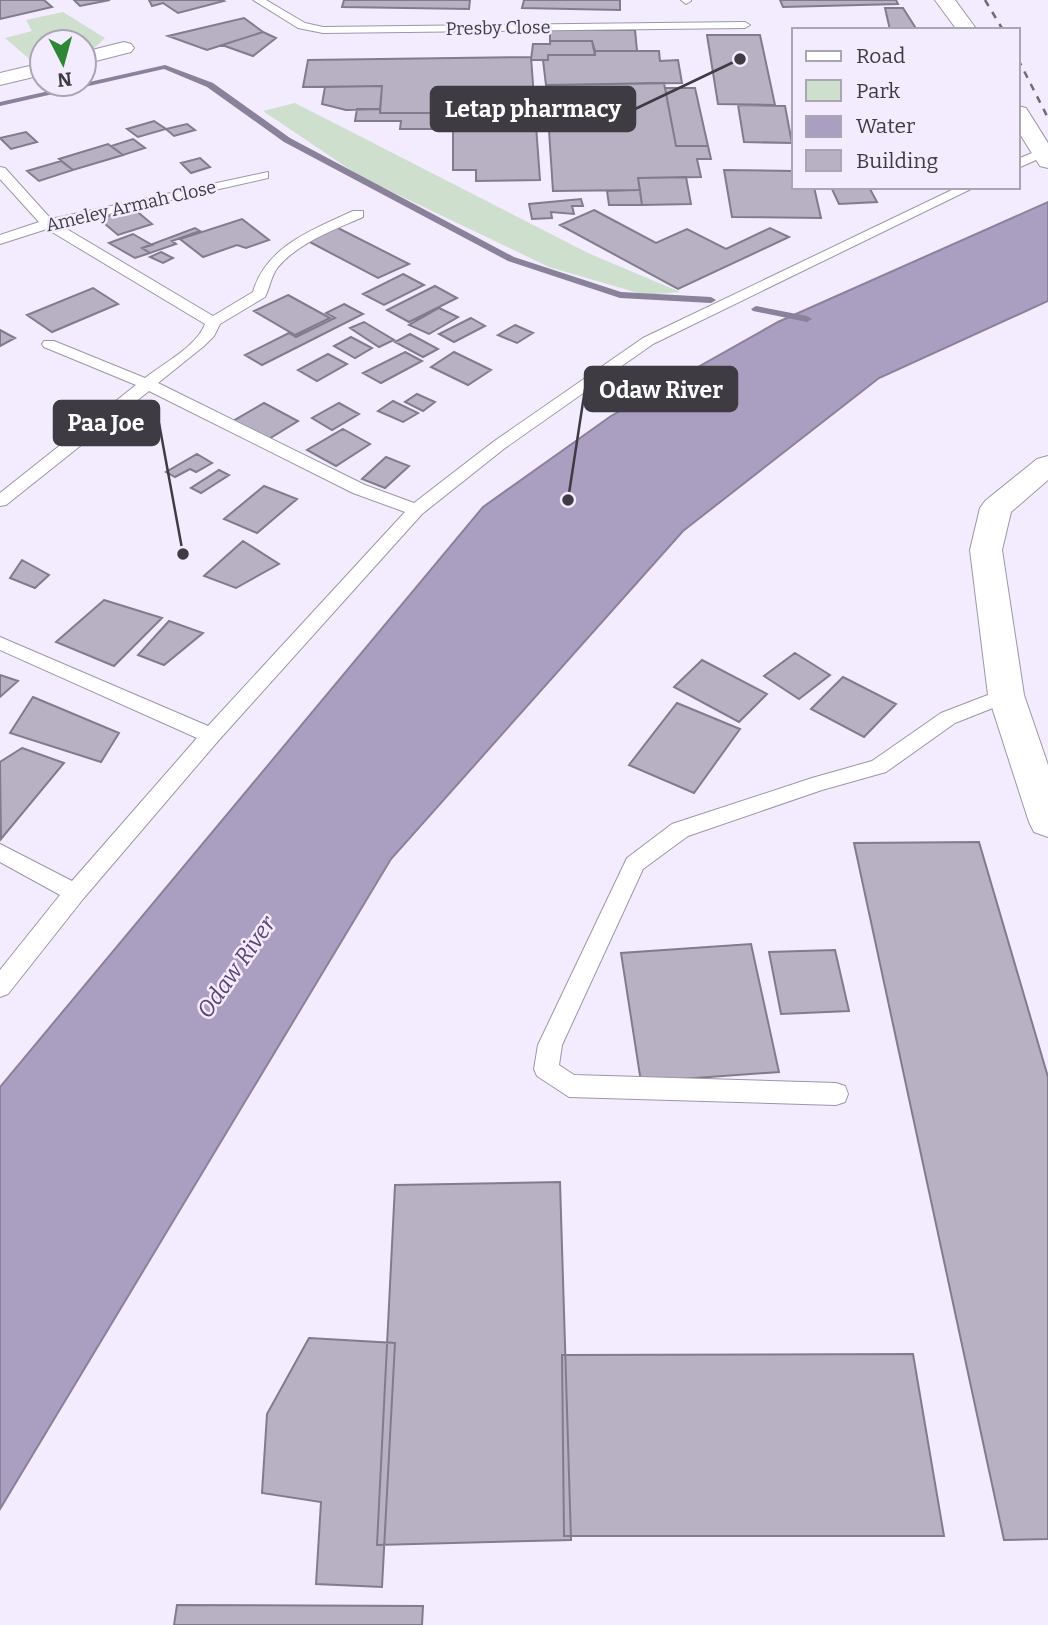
<svg xmlns="http://www.w3.org/2000/svg" width="1048" height="1625" font-family="Bitter,serif">
<style>
.green{fill:#cee0cd}
.water{fill:#ab9fc1;stroke:#8a819b;stroke-width:2}
.lines{fill:none;stroke-linecap:round;stroke-linejoin:round}
.stream{fill:#8a819b;fill-rule:evenodd}
.building{fill:#b7b1c3;stroke:#817c8c;stroke-width:2}
.service-casing{stroke:#9c96a8;stroke-width:2}
.minor-casing{stroke:#9c96a8;stroke-width:2}
.service{fill:#fff;fill-rule:evenodd}
.minor{fill:#fff;fill-rule:evenodd}
.rail{stroke:#6f6b76;stroke-width:2.5;stroke-dasharray:7 7;stroke-linecap:butt}
.labels{text-anchor:middle;stroke-width:5;stroke-linejoin:round;paint-order:stroke}
.far-street-label{font-size:18px;fill:#3e3b43;stroke:#f2ecfe}
.water-label{font-size:23px;font-style:italic;fill:#594676;stroke:#f2ecfe}
.leader{fill:none;stroke:#3e3b43;stroke-width:2.5}
.callout-dot{fill:#3e3b43;stroke:#f2ecfe;stroke-width:2.5}
.callout{fill:#3e3b43;stroke:#3e3b43;stroke-width:2.5}
.callout-label{font-size:23px;text-anchor:middle;font-weight:bold;fill:#fff}
</style>
<rect width="100%" height="100%" fill="#f2ecfe"/>
<path class="green" d="M63 12 105 38 92 50 84 51V42H42V62L35 64 5 38 32 31 26 20Z
M295 103 588 253 680 292 645 295 549 267 361 177 263 111Z"/>
<path class="water" d="M1048 202V301L879 378 683 531 391 859 0 1509V1087L483 507 611 416 778 322Z"/>
<g class="lines">
<path class="stream" d="M165 65 213 83 290 138 514 257 621 292 711 297 716 300 711 303 620 298 508 261 284 142 207 87 164 69 0 106V102Z
M756 306 807 316 812 319 807 322 753 311 751 309Z"/>
</g>
<path class="building" d="M0 0H44L52 7 0 19Z
M74 0H110L80 6Z
M149 0H222L224 1 178 13 163 3 152 6Z
M344 0H470L469 9 342 7Z
M524 0H620V10L522 8Z
M780 0H896L898 4 783 7Z
M885 8H903L917 30H890Z
M244 18 263 32 207 50 168 36Z
M550 30H635L637 51H595L592 41H550Z
M263 32 276 38 253 56 222 45Z
M707 35H760L775 105 718 104Z
M550 41H592L595 55H548V60H531L533 44H550Z
M595 51H659L660 61 678 60 682 83 546 85 543 60H548V55H595Z
M531 57 540 180 476 181V170H453V113H380L382 86 303 87 308 60Z
M664 83 676 146H708L711 159H697L701 177 638 178 640 190 553 191 546 85Z
M382 86 380 109 346 110 322 104 325 87Z
M665 88H695L708 146H676Z
M738 105 785 106 792 143 744 142Z
M357 109H380V113H453L452 129H400L401 121H355Z
M154 121 166 129 138 137 127 129Z
M187 124 195 130 174 136 166 129Z
M26 132 37 142 11 149 0 138Z
M133 139 145 148 123 155 111 146Z
M108 144 123 155 73 170 59 159Z
M200 158 210 167 191 173 181 163Z
M61 161 73 170 39 181 27 171Z
M724 170 794 171V187H814L821 218 732 217Z
M686 177 691 204 642 205 638 178Z
M831 187H869L877 202 839 204Z
M640 190 642 205H609L607 191Z
M581 199 583 206H572L574 214 551 212 552 218 532 219 529 204Z
M133 208 152 224 118 235 99 219Z
M594 210 656 243 687 229 726 249 770 228 789 237 678 289 560 225Z
M242 219 269 240 246 248 237 245 203 257 180 239Z
M336 227 409 264 378 278 306 240Z
M195 228 200 231 172 241 176 244 150 253 142 248Z
M133 234 152 245 142 248 150 253 135 258 109 243Z
M161 252 173 258 163 263 150 257Z
M403 274 424 285 384 305 363 294Z
M435 286 457 298 409 322 387 310Z
M93 288 118 304 52 332 27 315Z
M288 295 330 318 295 335 254 311Z
M344 304 363 314 262 365 245 355 289 333 296 337 335 318 326 313Z
M439 308 458 317 429 334 409 325Z
M471 318 485 326 454 342 439 334Z
M364 322 394 340 379 347 350 328Z
M515 325 533 333 517 343 498 335Z
M0 330 15 338 0 346Z
M410 334 438 349 423 357 395 342Z
M351 337 372 348 355 358 334 346Z
M405 352 422 361 381 383 363 373Z
M454 352 491 370 468 385 431 367Z
M328 354 347 364 317 381 298 370Z
M417 394 435 402 423 411 405 402Z
M393 401 418 413 403 422 378 411Z
M264 403 298 421 267 440 233 421Z
M339 403 359 414 332 430 312 418Z
M343 429 370 444 336 466 307 450Z
M197 454 212 463 196 472 190 469 175 477 166 472Z
M386 457 409 466 385 488 362 479Z
M219 470 229 475 201 493 191 488Z
M264 486 297 499 257 533 224 519Z
M243 541 279 564 236 588 204 576Z
M22 560 49 575 35 588 10 578Z
M104 600 162 618 114 666 56 642Z
M169 621 203 633 164 665 138 655Z
M795 653 830 675 799 699 764 676Z
M702 660 767 694 739 722 674 687Z
M0 675 18 681 0 697Z
M843 677 896 704 864 737 811 709Z
M33 697 119 733 101 762 10 733Z
M677 703 740 729 694 793 629 765Z
M22 748 64 763 1 839 0 762Z
M979 842 1048 1077V1539L1004 1540 854 843Z
M751 944 779 1072 641 1082 621 953Z
M835 950 849 1011 781 1014 769 952Z
M560 1182 571 1540 377 1545 395 1185Z
M309 1338 395 1343 382 1587 316 1584 321 1502 262 1493 267 1414Z
M913 1354 944 1536H564L562 1355Z
M177 1605 423 1606 422 1625H174Z"/>
<g class="lines">
<defs>
<path id="service" d="M253 0H266L305 23 323 27 745 22 750 25 745 28 323 33 298 28Z
M681 0H691V1L686 4Z
M1041 149 1045 150V156L1018 168V159Z
M0 167 5 168 51 219 268 172V178L60 225 213 316 253 292C266 246 314 229 353 211H363V217C334 230 299 242 278 267 271 276 270 287 265 297L220 324 214 336 204 346 158 383 365 485 414 503 493 442 643 338 958 187H975L653 344 505 448 422 514 218 741 83 899 8 994 0 997V970L60 895 0 862V844L72 881 197 738 0 650V637L208 726 405 512 353 493 149 391 6 505 0 506V493L136 385 44 347 42 344 44 341H54L145 378C164 363 197 346 205 324L47 229 0 244V235L39 222 0 179Z
M1006 688 1013 690 1016 695 1013 700 955 723 886 772 822 790 688 836 643 869 562 1045 559 1065 574 1075 836 1083 845 1086 848 1094 845 1102 836 1105 569 1097 537 1076 534 1069 538 1045 627 858 672 824 812 778 872 761 941 713Z"/>
<path id="minor" d="M935 0H955L977 30H957Z
M124 42 131 44 134 48 131 52 84 64V52Z
M42 63V75L0 85V73Z
M1018 106 1026 108 1048 143V168L1040 166 1018 131Z
M1048 456V480L1011 512 1002 550 1024 695 1048 765V837L1034 832 1029 822 988 695 970 550 980 508 985 501 1037 459Z"/>
</defs>
<use href="#service" class="service-casing"/>
<use href="#minor" class="minor-casing"/>
<use href="#service" class="service"/>
<use href="#minor" class="minor"/>
<path class="rail" d="M985 0 1003 30
M1018 59 1048 118"/>
</g>
<g class="labels">
<g class="far-street-label">
<text transform="translate(498 28) rotate(-1)" y="6">Presby Close</text>
<text transform="translate(131 206) rotate(-13)" y="6">Ameley Armah Close</text>
</g>
<g class="water-label">
<text transform="translate(236 967) rotate(-55)" y="8">Odaw River</text>
</g>
</g>
<path class="leader" d="M740 59L635 109M568 500L585 389M183 554L159 423"/>
<g class="callout-dot">
<circle cx="740" cy="59" r="7"/>
<circle cx="568" cy="500" r="7"/>
<circle cx="183" cy="554" r="7"/>
</g>
<g class="callout">
<rect x="431" y="87" width="204" height="44" rx="7"/>
<rect x="585" y="367" width="152" height="44" rx="7"/>
<rect x="54" y="401" width="105" height="44" rx="7"/>
</g>
<g class="callout-label">
<text x="533" y="117">Letap pharmacy</text>
<text x="661" y="398">Odaw River</text>
<text x="106" y="431">Paa Joe</text>
</g>
<rect x="792" y="28" width="228" height="161" fill="#f2ecfe" stroke="#aaa5b3" stroke-width="2"/>
<rect x="806" y="51" width="35" height="10" fill="#ffffff" stroke="#aaa5b3" stroke-width="2"/>
<text x="856" y="63" font-size="21" fill="#3e3b43">Road</text>
<rect x="806" y="80" width="35" height="21" fill="#cee0cd" stroke="#aaa5b3" stroke-width="2"/>
<text x="856" y="98" font-size="21" fill="#3e3b43">Park</text>
<rect x="806" y="116" width="35" height="21" fill="#ab9fc1" stroke="#aaa5b3" stroke-width="2"/>
<text x="856" y="133" font-size="21" fill="#3e3b43">Water</text>
<rect x="806" y="150" width="35" height="21" fill="#b7b1c3" stroke="#aaa5b3" stroke-width="2"/>
<text x="856" y="168" font-size="21" fill="#3e3b43">Building</text>
<g transform="translate(63 63) rotate(174)"><circle r="33" fill="#f2ecfe" stroke="#aaa5b3" stroke-width="2"/>
<path d="M0-5L12 26L0 18L-12 26Z" fill="#2f8635"/>
<text y="-10" font-size="19" font-weight="bold" text-anchor="middle" fill="#3e3b43">N</text>
</g>
</svg>
